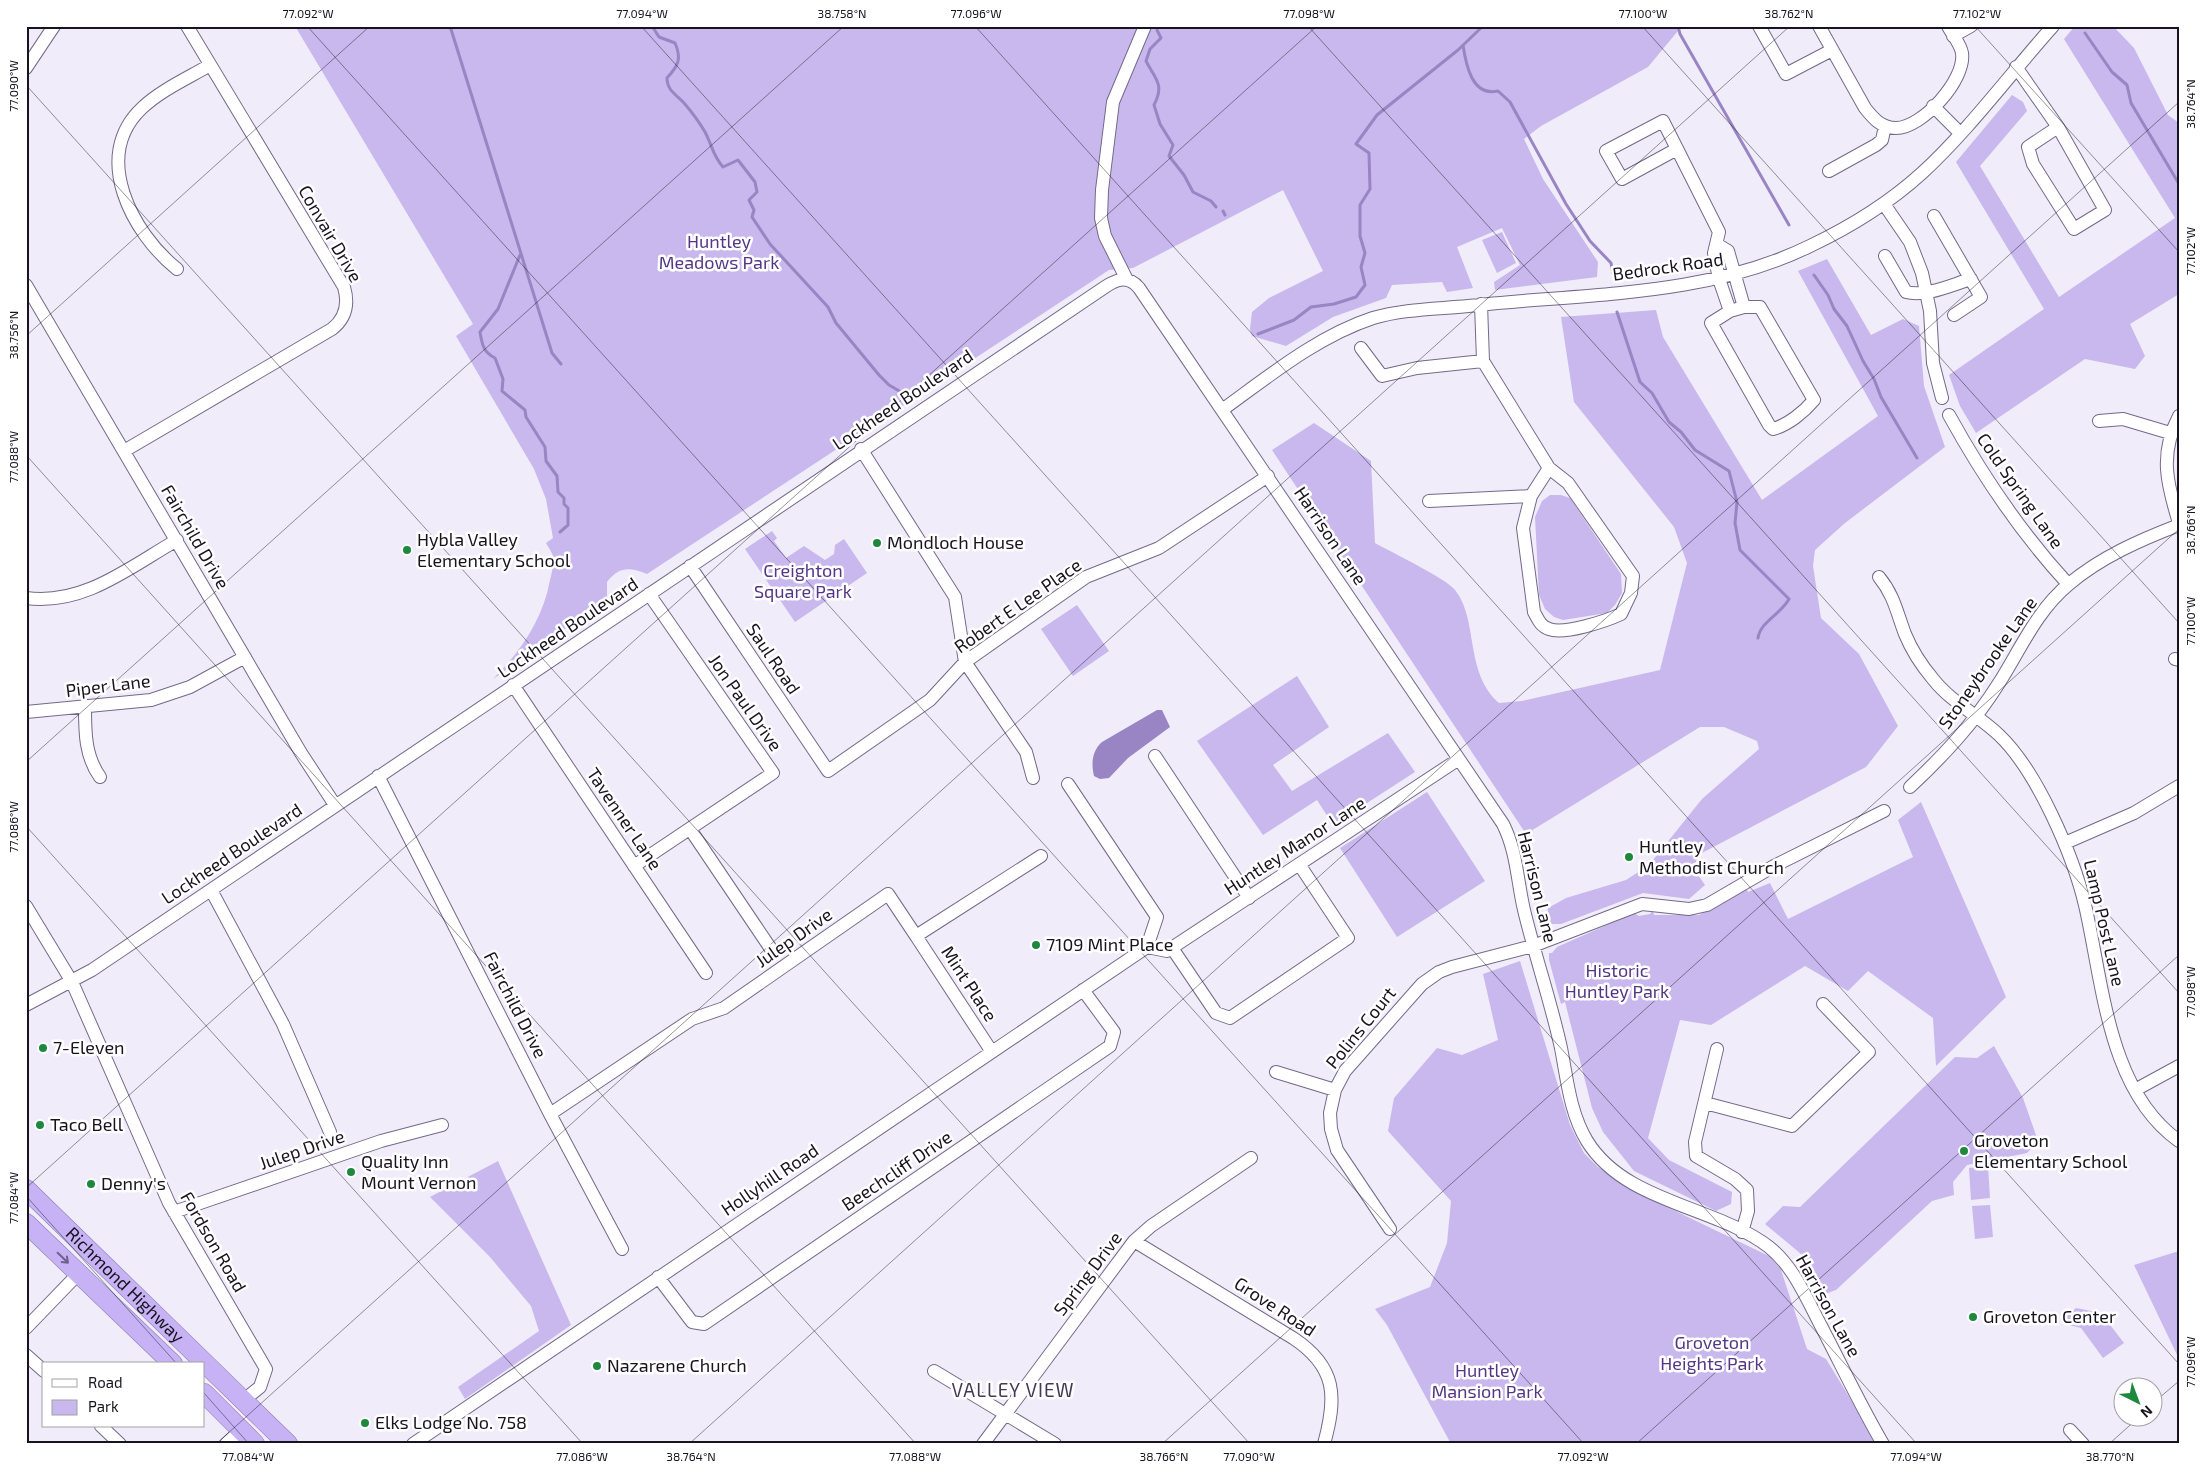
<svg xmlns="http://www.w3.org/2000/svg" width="2205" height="1470" font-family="'Exo 2',sans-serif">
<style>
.green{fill:#c8b8ed}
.water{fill:#9984c4}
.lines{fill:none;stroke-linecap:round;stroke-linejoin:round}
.stream{stroke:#9984c4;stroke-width:3}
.minor-casing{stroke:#736a88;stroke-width:14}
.highway-casing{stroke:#897aab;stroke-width:20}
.minor{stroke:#fff;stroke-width:12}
.highway{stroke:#c7b2f6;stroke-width:19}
.oneway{stroke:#6f628a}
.ticks{fill:none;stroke:#17131f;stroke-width:1;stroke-opacity:0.45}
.poi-dot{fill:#1e883e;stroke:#fff;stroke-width:2}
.labels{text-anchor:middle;stroke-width:5;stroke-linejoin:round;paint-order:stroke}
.street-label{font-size:18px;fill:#17131f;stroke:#fff}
.park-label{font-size:18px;fill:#543684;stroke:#fff}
.poi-label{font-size:18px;fill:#17131f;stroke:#fff;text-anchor:start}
.neighbourhood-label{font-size:19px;letter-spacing:1px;fill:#433a56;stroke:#fff}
.neatline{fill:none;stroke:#17131f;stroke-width:2}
.ticks-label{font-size:12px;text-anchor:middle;fill:#17131f}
</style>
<rect width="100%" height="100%" fill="#f0ecfa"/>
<path class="green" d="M295 26H1682L1648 67 1541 126 1524 139 1543 179 1598 262 1597 277 1495 290 1494 282 1520 265 1502 228 1457 247 1473 288 1447 292 1442 282 1392 285 1386 298 1333 317 1286 346 1252 336 1250 329 1252 312 1269 298 1323 271 1283 190 1133 268 1109 270 647 574C630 567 619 566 607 582V600L493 679C521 651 543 619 550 580 552 573 554 563 553 556 552 552 548 547 546 543L553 538 546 499 534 469 456 336 473 324Z
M2075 26H2113L2134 48 2168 115 2179 123V294L2130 324 2145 356 2135 369 2085 359 1976 433 1960 406 1949 375 2044 309 1956 162 2012 95 2023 102 2027 111 1980 166 2059 297 2175 218 2064 39Z
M1502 232 1516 263 1497 273 1482 240Z
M1827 259 1871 335 1903 319 1919 326 1924 386 1945 447 1845 523 1815 550 1813 566 1821 618 1859 654 1898 726 1866 767 1698 855 1694 869 1705 885 1689 899 1643 893 1561 924H1550L1547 919 1548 908 1566 898 1626 880 1649 865 1702 799 1759 749 1757 741 1724 727H1700L1526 834 1272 450 1314 423 1371 461 1375 543C1391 552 1447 579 1455 590 1479 620 1464 672 1499 703L1522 701 1660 670 1687 563 1674 527 1574 402 1561 317 1656 310 1663 337 1762 500 1878 416 1798 271Z
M1550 495H1561L1570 498 1621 574 1622 593 1615 605 1607 613 1563 620 1554 617 1545 609 1539 595 1535 517 1542 501Z
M772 531 777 538 774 541 786 558 804 546 825 560 834 554 835 545 844 539 867 573 795 622 745 549Z
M1077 605 1109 651 1073 676 1041 629Z
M1297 676 1329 727 1273 765 1292 791 1388 733 1415 772 1333 825 1317 800 1263 835 1197 741Z
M1427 792 1485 881 1397 937 1340 848Z
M1921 802 2006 997 1936 1066 1933 1018 1868 971 1848 991 1805 966 1711 1025 1680 1020 1648 1138 1669 1160 1732 1192 1731 1204 1716 1211 1634 1171 1603 1132 1592 1108 1565 1002 1561 1004 1549 960V953H1552L1557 947 1634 913 1639 916 1650 914 1653 910 1654 915H1699L1747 889 1748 892 1770 883 1788 919 1913 857 1898 820Z
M1520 961 1570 1125 1584 1153 1598 1167 1638 1193 1771 1257 1781 1270 1807 1349 1826 1359 1878 1444H1451L1387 1325 1375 1309 1430 1287 1447 1243 1451 1201 1388 1131 1394 1098 1437 1048 1462 1055 1498 1040 1483 974Z
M1994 1046 2023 1098 2038 1141 2027 1153 1967 1165 1953 1182 1954 1195 1932 1201 1836 1290 1822 1295 1801 1254 1765 1224 1783 1206 1800 1207 1955 1057 1977 1058Z
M498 1161 571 1325 465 1399 458 1387 539 1331 531 1306 490 1257 430 1197Z
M1988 1166 1990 1198 1971 1200 1969 1168Z
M1990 1205 1993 1237 1975 1239 1972 1206Z
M2179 1251V1359L2134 1265Z
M2076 1308 2101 1313 2124 1343 2103 1358 2081 1328 2065 1324 2067 1316Z"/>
<path class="water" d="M1157 710H1162L1170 727 1128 758 1109 778 1100 779 1094 776C1091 763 1092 751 1102 742Z"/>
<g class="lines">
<path class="stream" d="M450 26 552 353 561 364
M652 26 659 37 675 43C682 59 678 66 667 78 667 91 677 95 684 103 690 110 701 125 705 132 712 145 713 156 723 167L738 160 755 182 757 192 749 200 754 210 752 217 770 244 828 307 836 323 879 375 889 385 901 392
M1158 26 1157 30 1161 38 1150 49 1146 61C1155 79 1165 84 1154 105L1160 124 1173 145 1169 156 1184 175 1193 192 1211 201 1216 207
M1678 26 1680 34 1789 225
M2085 33 2112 72 2127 85 2131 103 2179 184
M1463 45C1466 65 1472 97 1498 91L1510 102 1566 204 1590 241 1611 263 1614 277
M1223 211 1225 215
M520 255 498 309 480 332C482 344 483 352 495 358L503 379 502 391 525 410 526 417 545 447 546 461 557 476 558 492 564 498V504L568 508V525L560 532
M1814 275 1828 295 1834 309 1847 326 1863 361 1874 379 1881 397 1917 458
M1617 312 1640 382 1652 393 1669 422 1681 432 1695 450 1729 471 1737 502 1735 523 1740 550 1789 599C1781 614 1760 622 1758 638
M1258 334 1294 320 1311 307 1334 304 1356 297 1365 285 1361 267 1365 253 1360 236V205L1370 189 1369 153 1356 144 1377 115 1458 50 1483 26"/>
<defs>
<path id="minor" d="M1759 26 1786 74 1832 50
M1819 26 1865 108C1873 118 1881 128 1896 128 1922 128 1966 80 1962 53 1961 45 1952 34 1948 26
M1953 36 1971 26
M2016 67 2058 127 2028 147 2033 164 2074 229 2105 210 2058 127
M26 68 54 26
M1933 106 1960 133
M1677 149 1622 179 1606 151 1663 121 1719 232 1714 253 1719 279 1730 311
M1829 171 1876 145 1882 140 1885 126
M1884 204 1910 242 1922 273 1930 311 1933 363 1942 398
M1934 216 1981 297 1954 315
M1718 245 1728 251 1744 307
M1885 256 1906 292C1926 297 1951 285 1971 279
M177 269C132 233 91 156 142 108 161 90 188 78 210 65
M1127 280 1105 236 1101 218 1102 190 1113 102 1145 26
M26 285 301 753 335 805
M1481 304 1483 361 1549 468 1568 483 1633 576 1631 593 1621 614C1606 621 1564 635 1549 629 1540 626 1538 619 1534 612L1523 528 1531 496 1549 468
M1744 307H1760L1814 400C1804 412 1788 425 1773 429L1769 425 1711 323 1730 311Z
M1361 348 1382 376 1417 368 1483 361
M1222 410C1269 376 1318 336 1373 318 1403 309 1437 309 1468 306 1583 293 1704 298 1810 246 1850 227 1889 203 1922 173 1968 131 2011 73 2053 26
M1949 415C1982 475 2022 534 2068 584
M2179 416C2159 454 2167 484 2179 523
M2099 421 2123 419 2170 433
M861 449 955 597 965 662 1026 752 1033 778
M124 451 332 329C346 318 349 304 344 287L187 26
M1429 501 1531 496
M690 566 828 771 930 700 965 662 1086 577 1159 548 1268 476
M1879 577C1894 595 1897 613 1905 634 1912 651 1922 666 1933 679 1951 702 1978 715 1999 735 2037 771 2073 855 2085 905 2103 983 2108 1091 2179 1141
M26 598C83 606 130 567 177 540
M2175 659 2179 660
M513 685 706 973
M85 708C85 732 85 756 100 777
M26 712 151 700 190 687 245 657
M1155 756 1249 898
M378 776 550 1114 622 1249
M1068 784 1157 917 1147 947
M1910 787C1944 755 1974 723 1999 683 2020 650 2037 610 2069 584 2101 557 2140 540 2179 525
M690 829 771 949
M2065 843 2134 813 2179 786
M634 866 773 773 649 594
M211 890 283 1024 330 1132
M26 906 72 982 169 1203 266 1369 260 1387 244 1400
M916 936 992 1052
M1147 947 1167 951 1459 759
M1172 948 1216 1013 1230 1018 1348 938 1299 864
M26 1005 92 970C430 743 766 513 1105 287 1117 279 1128 275 1139 288L1503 824C1517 852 1517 880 1524 910 1535 956 1551 1002 1561 1048 1567 1079 1570 1113 1587 1141 1625 1203 1716 1206 1769 1247 1793 1266 1806 1297 1820 1324 1841 1364 1860 1405 1883 1444
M1717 1049 1695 1142 1696 1156 1735 1179 1747 1190 1748 1211 1742 1232
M1276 1072 1335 1090
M2135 1090 2179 1066
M1705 1103 1792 1126 1869 1052 1823 1004
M550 1114 692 1019 724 1008 888 894 916 936 1041 856
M174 1212 381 1141 442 1125
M1390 1229 1337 1150 1331 1129 1330 1113 1335 1090 1345 1071 1422 984 1439 972 1452 967 1533 946 1642 904 1689 909 1707 905 1774 866 1884 811
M1134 1241 1293 1338C1337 1367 1337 1397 1324 1444
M658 1277 692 1322 704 1324 1110 1046 1114 1032 1083 990
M26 1328 79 1273
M26 1355 44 1371
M934 1371 1055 1444
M101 1426 120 1444
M2070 1430 2083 1444
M226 1444 241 1430
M413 1444 1147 947
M983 1444 1134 1241 1151 1226 1251 1158"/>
<g id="highway">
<path id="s1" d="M26 1189 288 1444"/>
<path d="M26 1223 173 1364"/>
<path d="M204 1393 255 1444"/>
</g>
</defs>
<use href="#minor" class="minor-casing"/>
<use href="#highway" class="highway-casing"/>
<use href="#minor" class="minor"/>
<use href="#highway" class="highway"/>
</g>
<defs><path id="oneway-shaft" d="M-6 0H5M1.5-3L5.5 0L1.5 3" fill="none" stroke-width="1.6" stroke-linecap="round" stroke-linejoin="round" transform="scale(1.25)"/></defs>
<use class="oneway" href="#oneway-shaft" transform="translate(63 1258) rotate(44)"/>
<path class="ticks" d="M307 26 1584 1444M641 26 1917 1444M975 26 2179 1364M1308 26 2179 993M1642 26 2179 623M1975 26 2179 252M26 85 1250 1444M26 336 370 26M26 455 916 1444M26 762 844 26M26 826 583 1444M26 1188 1317 26M26 1196 177 1364M204 1393 249 1444M2152 1404 2179 1381M216 1444 1790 26M689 1444 2179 102M1162 1444 2179 529M1636 1444 2179 955M2109 1444 2138 1418"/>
<g class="poi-dot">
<circle cx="877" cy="543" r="5"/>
<circle cx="407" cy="550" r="5"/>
<circle cx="1629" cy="857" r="5"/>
<circle cx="1036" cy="945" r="5"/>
<circle cx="43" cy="1048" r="5"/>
<circle cx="40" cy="1125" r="5"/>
<circle cx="1964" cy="1151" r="5"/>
<circle cx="351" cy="1172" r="5"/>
<circle cx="91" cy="1184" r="5"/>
<circle cx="1973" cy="1317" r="5"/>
<circle cx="597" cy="1366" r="5"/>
<circle cx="365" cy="1423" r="5"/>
</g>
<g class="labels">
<g class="street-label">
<text transform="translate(330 234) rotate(60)" y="6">Convair Drive</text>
<text transform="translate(1668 267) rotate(-8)" y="6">Bedrock Road</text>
<text transform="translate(903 400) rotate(-34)" y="6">Lockheed Boulevard</text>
<text transform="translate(2020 491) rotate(55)" y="6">Cold Spring Lane</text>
<text transform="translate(1330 536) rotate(56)" y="6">Harrison Lane</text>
<text transform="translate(195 537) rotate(60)" y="6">Fairchild Drive</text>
<text transform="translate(1018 606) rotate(-35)" y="6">Robert E Lee Place</text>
<text transform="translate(568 628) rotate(-34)" y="6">Lockheed Boulevard</text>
<text transform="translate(773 659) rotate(56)" y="6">Saul Road</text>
<text transform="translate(1988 663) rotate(-55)" y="6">Stoneybrooke Lane</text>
<text transform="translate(108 686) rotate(-7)" y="6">Piper Lane</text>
<text transform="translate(745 703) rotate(55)" y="6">Jon Paul Drive</text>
<text transform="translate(624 819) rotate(56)" y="6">Tavenner Lane</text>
<text transform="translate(1295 846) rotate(-33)" y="6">Huntley Manor Lane</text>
<text transform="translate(232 854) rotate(-34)" y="6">Lockheed Boulevard</text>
<text transform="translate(1537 887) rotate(76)" y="6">Harrison Lane</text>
<text transform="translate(2104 923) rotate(77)" y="6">Lamp Post Lane</text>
<text transform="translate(794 938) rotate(-35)" y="6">Julep Drive</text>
<text transform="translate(969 984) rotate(57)" y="6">Mint Place</text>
<text transform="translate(515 1005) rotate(63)" y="6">Fairchild Drive</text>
<text transform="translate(1361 1028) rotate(-51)" y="6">Polins Court</text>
<text transform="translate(302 1150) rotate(-19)" y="6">Julep Drive</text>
<text transform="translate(897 1171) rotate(-34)" y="6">Beechcliff Drive</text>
<text transform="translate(770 1180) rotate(-34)" y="6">Hollyhill Road</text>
<text transform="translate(213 1242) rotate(60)" y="6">Fordson Road</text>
<text transform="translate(1088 1274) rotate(-53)" y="6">Spring Drive</text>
<text dy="6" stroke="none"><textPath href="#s1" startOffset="138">Richmond Highway</textPath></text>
<text transform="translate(1828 1306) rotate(61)" y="6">Harrison Lane</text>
<text transform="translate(1275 1307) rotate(33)" y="6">Grove Road</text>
</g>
<g class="park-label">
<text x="719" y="248">Huntley<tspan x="719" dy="21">Meadows Park</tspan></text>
<text x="803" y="577">Creighton<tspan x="803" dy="21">Square Park</tspan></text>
<text x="1617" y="977">Historic<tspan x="1617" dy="21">Huntley Park</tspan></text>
<text x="1712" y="1349">Groveton<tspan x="1712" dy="21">Heights Park</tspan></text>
<text x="1487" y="1377">Huntley<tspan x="1487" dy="21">Mansion Park</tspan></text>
</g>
<g class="poi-label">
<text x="417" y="546">Hybla Valley<tspan x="417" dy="21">Elementary School</tspan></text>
<text x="887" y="549">Mondloch House</text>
<text x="1639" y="853">Huntley<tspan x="1639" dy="21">Methodist Church</tspan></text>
<text x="1046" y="951">7109 Mint Place</text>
<text x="53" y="1054">7-Eleven</text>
<text x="50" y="1131">Taco Bell</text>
<text x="1974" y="1147">Groveton<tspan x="1974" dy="21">Elementary School</tspan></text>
<text x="361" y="1168">Quality Inn<tspan x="361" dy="21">Mount Vernon</tspan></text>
<text x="101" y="1190">Denny's</text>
<text x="1983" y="1323">Groveton Center</text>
<text x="607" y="1372">Nazarene Church</text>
<text x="375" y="1429">Elks Lodge No. 758</text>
</g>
<g class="neighbourhood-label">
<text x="1013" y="1397">VALLEY VIEW</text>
</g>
</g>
<rect width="2205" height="1470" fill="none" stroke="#ffffff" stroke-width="55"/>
<rect x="42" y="1362" width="162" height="65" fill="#ffffff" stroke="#a2a1a5"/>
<rect x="52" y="1379" width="25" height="8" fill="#ffffff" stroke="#a2a1a5"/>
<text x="88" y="1388" font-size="15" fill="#17131f">Road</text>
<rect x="52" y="1400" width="25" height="15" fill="#c8b8ed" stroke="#a2a1a5"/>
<text x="88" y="1412" font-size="15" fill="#17131f">Park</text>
<g transform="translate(2138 1402) rotate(138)"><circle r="24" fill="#ffffff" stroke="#a2a1a5"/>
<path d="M0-4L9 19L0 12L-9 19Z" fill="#1e883e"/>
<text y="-8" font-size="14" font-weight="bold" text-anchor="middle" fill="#17131f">N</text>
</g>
<rect x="28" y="28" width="2150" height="1414" class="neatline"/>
<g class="ticks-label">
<text x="308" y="18">77.092°W</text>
<text x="642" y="18">77.094°W</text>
<text x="842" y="18">38.758°N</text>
<text x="976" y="18">77.096°W</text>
<text x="1309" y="18">77.098°W</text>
<text x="1643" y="18">77.100°W</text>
<text x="1789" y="18">38.762°N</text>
<text x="1977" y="18">77.102°W</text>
<text transform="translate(14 86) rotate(-90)" y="4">77.090°W</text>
<text transform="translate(2191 104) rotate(-90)" y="4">38.764°N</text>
<text transform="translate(2191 251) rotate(-90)" y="4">77.102°W</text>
<text transform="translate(14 335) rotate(-90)" y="4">38.756°N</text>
<text transform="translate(14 457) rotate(-90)" y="4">77.088°W</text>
<text transform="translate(2191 530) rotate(-90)" y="4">38.766°N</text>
<text transform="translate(2191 621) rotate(-90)" y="4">77.100°W</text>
<text transform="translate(14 827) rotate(-90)" y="4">77.086°W</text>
<text transform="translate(2191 992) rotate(-90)" y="4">77.098°W</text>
<text transform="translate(14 1198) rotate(-90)" y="4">77.084°W</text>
<text transform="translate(2191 1362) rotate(-90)" y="4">77.096°W</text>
<text x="248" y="1461">77.084°W</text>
<text x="582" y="1461">77.086°W</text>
<text x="691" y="1461">38.764°N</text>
<text x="915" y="1461">77.088°W</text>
<text x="1164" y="1461">38.766°N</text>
<text x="1249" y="1461">77.090°W</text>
<text x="1583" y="1461">77.092°W</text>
<text x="1916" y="1461">77.094°W</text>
<text x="2110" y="1461">38.770°N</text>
</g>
</svg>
